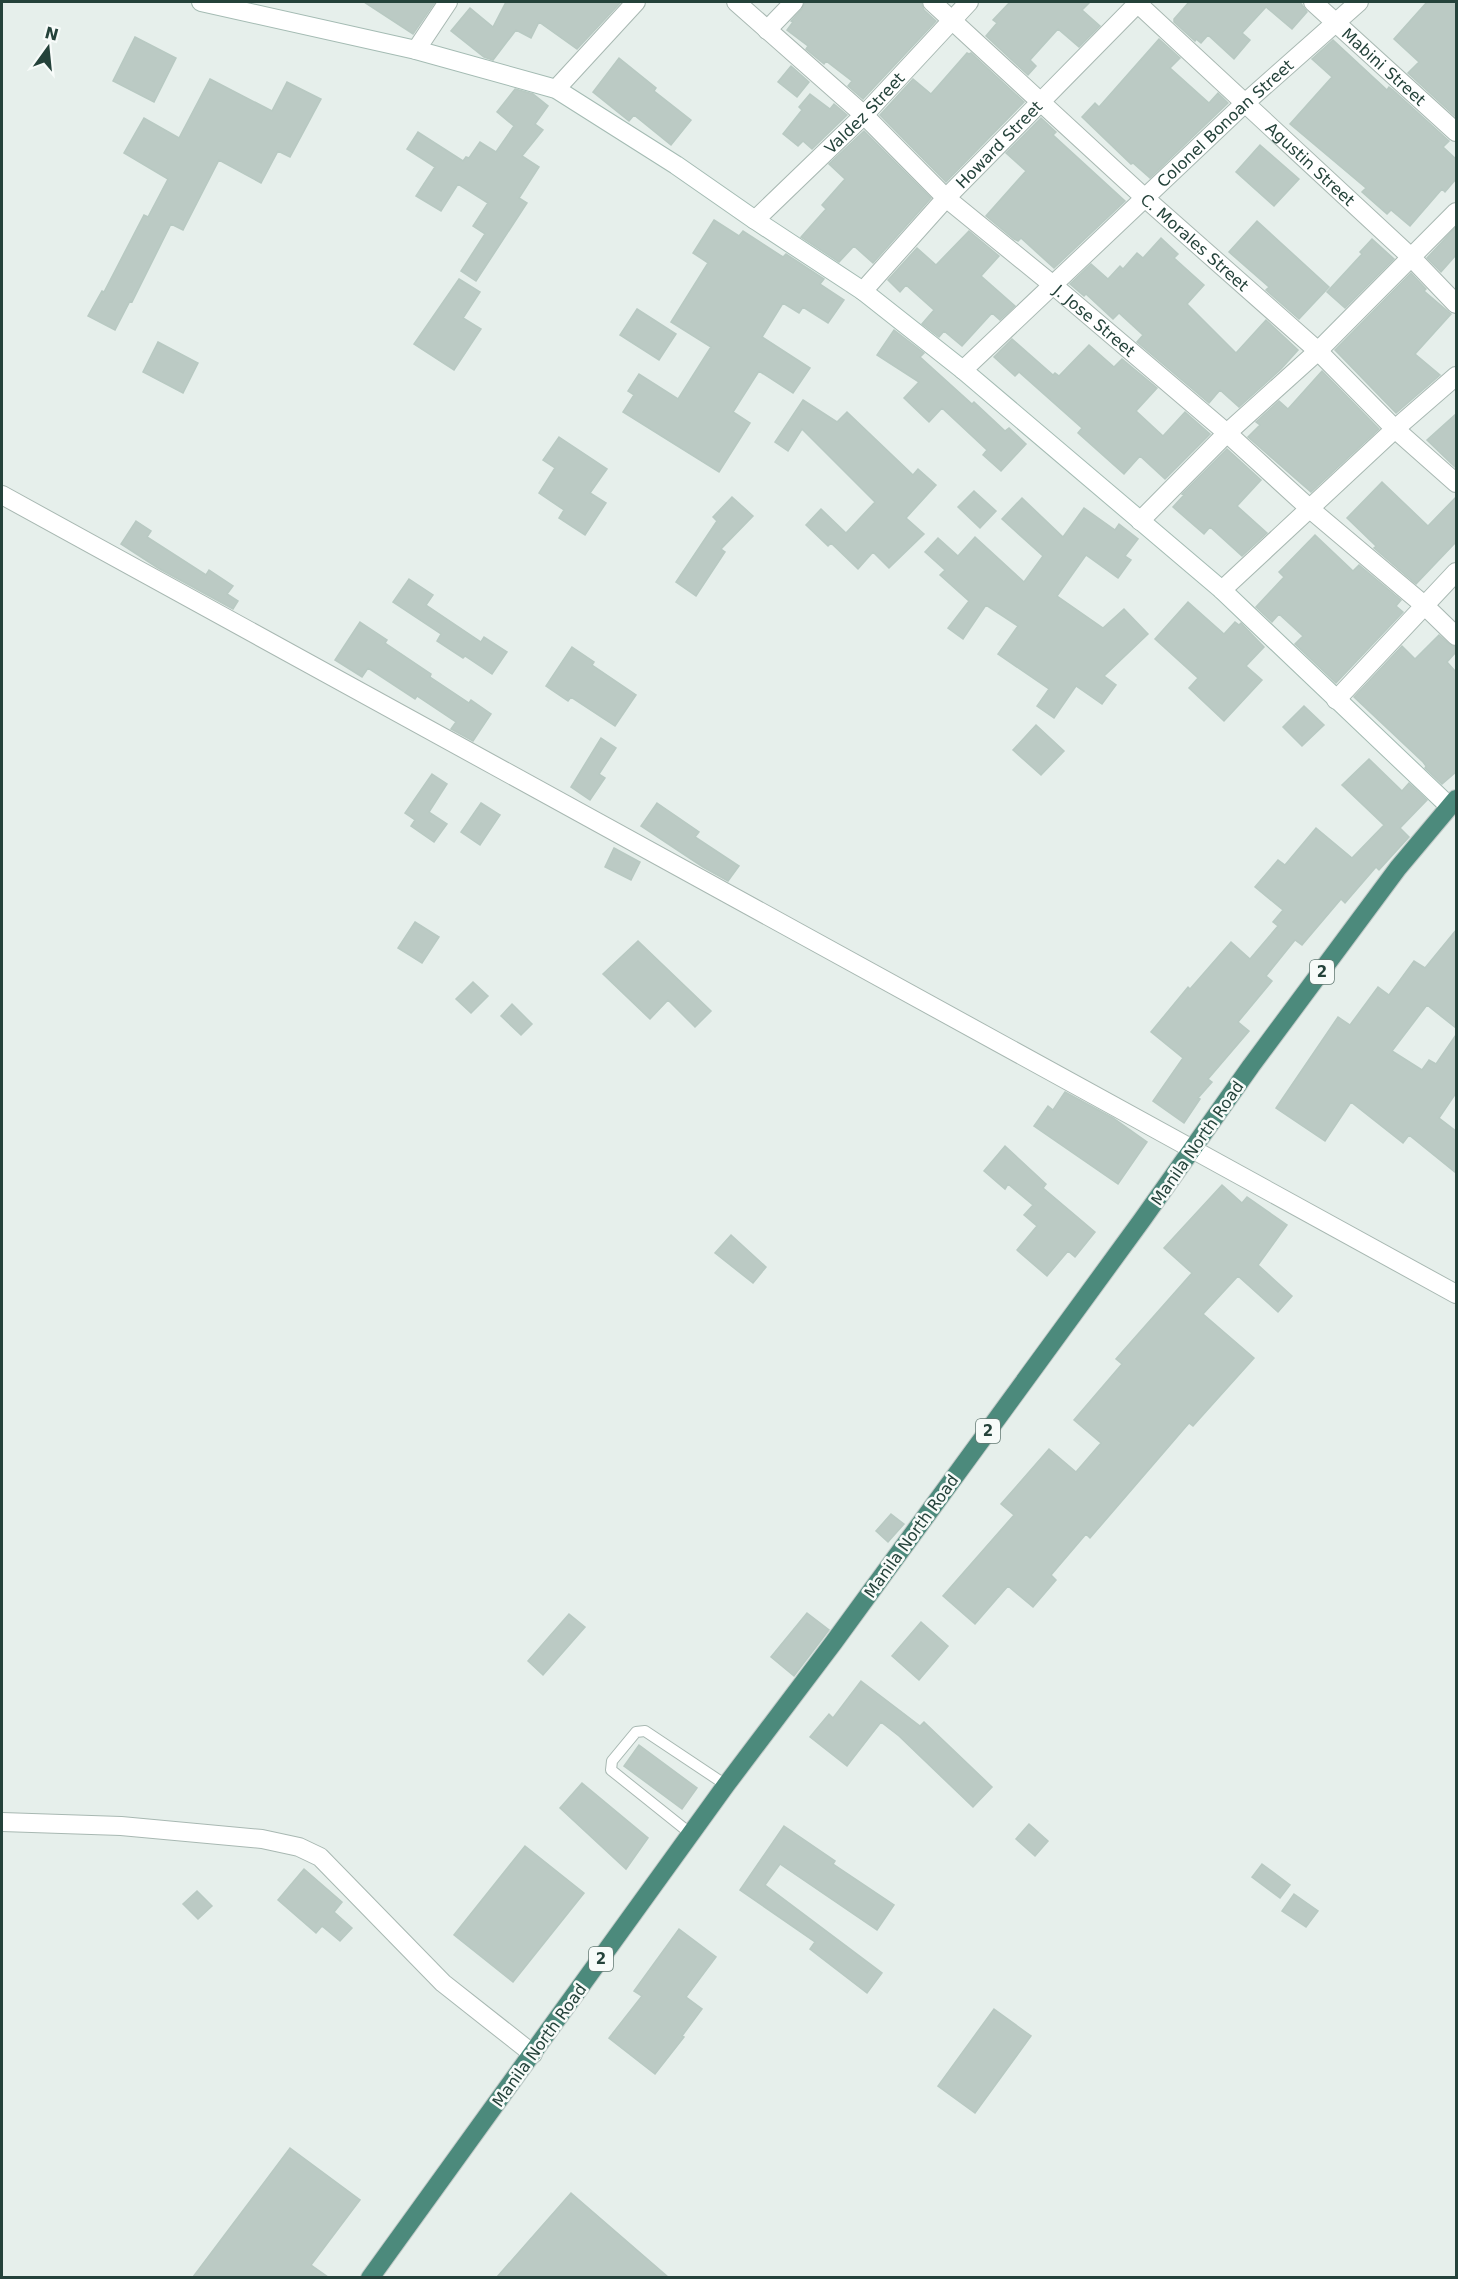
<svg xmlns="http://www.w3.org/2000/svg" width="1458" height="2279" font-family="'DejaVu Sans',sans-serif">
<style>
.building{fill:#bbcac4;stroke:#b8c9c2;stroke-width:1.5}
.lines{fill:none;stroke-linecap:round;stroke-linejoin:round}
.service-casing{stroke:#a8b8b2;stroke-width:12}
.minor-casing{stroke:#a8b8b2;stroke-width:20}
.secondary-casing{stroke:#a4bbb3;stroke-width:20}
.trunk-casing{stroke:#c2cac8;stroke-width:20}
.service{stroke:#fff;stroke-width:10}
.minor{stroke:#fff;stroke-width:18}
.secondary{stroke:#fff;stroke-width:18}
.trunk{stroke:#4c8a7c;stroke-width:18}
.labels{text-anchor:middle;stroke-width:5;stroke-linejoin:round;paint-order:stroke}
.shield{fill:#f7fbf9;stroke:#637a73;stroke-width:1.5}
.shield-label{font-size:15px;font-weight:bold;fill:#24423a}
.street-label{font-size:16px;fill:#24423a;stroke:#f7fbf9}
</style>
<rect width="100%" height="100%" fill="#e6efeb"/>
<path class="building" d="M364 2H435L413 34Z
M506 2H621L577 49 539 22 531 38 516 30 493 60 484 57 451 31 470 8 493 27Z
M805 2H921L924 10 936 21 863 99 848 86 852 81 826 61 824 64 806 49 808 46 787 30 793 22 791 21 802 9Z
M1010 2H1090L1082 10 1100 26 1079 47 1058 29 1030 60 1036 66 1028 75 986 36 997 23 993 20Z
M1189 2H1300L1307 12 1292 29 1266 7 1242 33 1250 40 1234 59 1208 35 1201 43 1196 39 1195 41 1174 22V19Z
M1427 2H1456V117L1408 73 1419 62 1394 39Z
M135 37 176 58 154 102 113 81Z
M1159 39 1180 58 1170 68 1209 103 1218 93 1228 103 1150 178 1133 163 1131 164 1082 117 1095 103 1099 107Z
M1333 40 1387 90 1389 87 1393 90 1449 141 1443 147 1456 159V179L1445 192 1442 189 1410 226 1391 210 1387 214 1362 192 1366 188 1290 124 1332 77 1312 59Z
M967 53 969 54 971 53 1024 102 946 182 880 115 913 79 931 94Z
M619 58 656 88 654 91 691 120 671 145 634 115 629 121 593 92Z
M791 66 809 82 797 97 778 82Z
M210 79 272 111 287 82 321 99 290 157 278 151 261 183 219 160 183 230 171 224 132 302 130 301 115 330 88 316 102 291 104 292 144 215 148 217 168 179 124 153 144 118 179 138Z
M515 89 533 94 548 106 535 124 543 130 522 156 539 167 519 198 527 203 476 281 461 271 485 234 473 226 488 203 458 184 441 211 416 196 435 167 407 149 418 132 463 161 466 157 469 158 480 142 496 152 514 126 497 112Z
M810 94 830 109 834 104 847 115 812 149 803 141 798 146 783 134 802 110 799 107Z
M1041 118 1056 132 1053 135 1125 201 1054 268 1021 238 1018 241 1014 239 986 216 1026 171 1006 153Z
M864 131 931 198 873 263 854 246 839 262 801 237 826 209 822 205 845 179 829 164Z
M1260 145 1299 179 1274 206 1236 172Z
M714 220 739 236 743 231 783 257 786 254 824 279 820 284 844 300 828 323 803 307 799 313 783 303 762 337 810 368 793 393 759 371 733 412 750 423 719 472 623 412 634 395 628 391 639 374 678 399 711 347 671 322 708 263 693 253Z
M1257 221 1329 287 1299 319 1266 290 1269 287 1229 252Z
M1456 227V255L1441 272 1427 258Z
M969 231 999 256 981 276 1015 306 1000 320 992 313 962 346 944 331 939 337 922 324 934 310 906 285 900 292 888 280 917 248 936 265Z
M1161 238 1178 254 1174 258 1204 285 1187 304 1236 353 1266 320 1298 350 1281 369 1239 407 1220 390 1209 403 1137 342 1143 335 1119 313 1113 319 1086 294 1084 296 1070 284 1091 264 1108 279 1120 266 1123 269 1137 253 1143 258Z
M1372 239 1394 259 1345 308 1327 292 1362 254 1360 252Z
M1411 273 1426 289 1424 291 1451 314 1415 354 1440 375 1396 413 1335 350Z
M459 279 480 292 463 318 481 329 454 370 414 344Z
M637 309 676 334 659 360 620 335Z
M894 330 924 353 920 357 972 404 974 402 1005 431 1009 428 1026 444 1001 471 983 455 987 450 942 408 929 422 904 398 919 382 877 355Z
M1012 339 1053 375 1055 373 1059 376 1089 345 1114 367 1122 359 1157 388 1136 411 1163 436 1185 412 1210 434 1165 479 1140 456 1124 474 1078 433 1082 428 1019 372 1015 376 994 357Z
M158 342 198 363 183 393 143 372Z
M1322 371 1379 429 1311 492 1248 437 1260 425 1256 422 1279 401 1288 409Z
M803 400 837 422 847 412 913 475 918 469 936 485 906 518 924 534 889 568 873 552 858 569 831 543 828 546 806 525 821 509 846 533 875 502 802 429 788 451 775 442Z
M1456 414V468L1427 440Z
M559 437 607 469 590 493 606 503 585 535 559 518 564 510 539 493 555 468 543 460Z
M1227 449 1261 480 1237 506 1267 533 1242 556 1210 527 1204 534 1173 507 1184 495 1182 494Z
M1382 482 1428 526 1456 497V542L1416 584 1374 548 1376 546 1347 518Z
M974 491 996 511 980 528 958 507Z
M732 497 753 516 721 549 725 552 696 596 676 582 717 521 713 517Z
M1022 498 1063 537 1084 508 1115 530 1119 524 1138 539 1125 556 1131 560 1118 578 1086 555 1057 596 1103 628 1124 609 1148 634 1104 676 1116 685 1102 704 1076 686 1054 718 1037 706 1049 689 998 654 1018 626 986 605 963 639 948 628 969 601 940 575 945 570 925 552 938 538 958 556 975 537 1024 582 1043 556 1002 519Z
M136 521 151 531 147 537 206 575 209 570 233 586 227 594 238 601 233 609 158 568 121 544Z
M1315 535 1353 571 1359 565 1401 600 1396 606 1403 612 1336 683 1295 644 1303 636 1279 614 1272 622 1256 607 1284 577 1279 572Z
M409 579 433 595 426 605 481 642 484 637 507 652 492 674 465 656 463 658 437 641 441 634 393 602Z
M1188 602 1224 634 1235 622 1239 625 1241 623 1264 647 1246 666 1262 680 1224 721 1189 688 1198 678 1155 639Z
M360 622 387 640 385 643 431 674 430 677 469 703 471 700 491 714 473 741 451 729 456 722 417 696 415 699 368 668 362 677 335 660Z
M1439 635 1449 644 1456 647V652L1447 662 1456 672V772L1442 784 1425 768 1426 766 1423 762 1354 697 1402 646 1415 659Z
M572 647 594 662 592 665 636 695 615 726 571 697 568 701 546 686Z
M1304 706 1324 725 1302 746 1283 727Z
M1036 725 1064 751 1041 775 1013 750Z
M601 738 616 748 599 774 605 778 590 800 571 787Z
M1369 759 1402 791 1409 783 1427 800 1400 828 1409 837 1379 870 1376 867 1345 903 1341 899 1302 945 1295 940 1266 976 1272 981 1238 1022 1249 1031 1208 1079 1212 1082 1198 1098 1200 1099 1184 1123 1153 1101 1183 1058 1151 1032 1188 987 1190 989 1231 942 1250 959 1278 926 1273 922 1283 910 1255 887 1278 860 1285 865 1316 828 1352 858 1384 825 1342 785Z
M432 774 447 784 429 812 447 824 434 842 411 826 415 820 405 813Z
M481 803 500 815 480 845 461 832Z
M657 803 699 832 695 837 739 866 728 881 703 867 641 826Z
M614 848 640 862 631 880 605 867Z
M415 922 439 937 422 963 398 948Z
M1456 930V1028L1427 1005 1392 1051 1422 1070 1429 1060 1436 1064 1456 1035V1093L1439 1118 1456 1131V1173L1409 1135 1403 1143 1351 1102 1325 1141 1276 1108 1338 1017 1350 1025 1378 987 1389 995 1414 961 1425 968Z
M638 941 711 1011 695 1027 668 1000 650 1019 603 974Z
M473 982 488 996 471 1013 456 999Z
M512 1004 532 1024 521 1035 501 1016Z
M1065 1092 1113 1118 1147 1142 1118 1184 1034 1126 1048 1106 1053 1110Z
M1005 1146 1046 1184 1043 1188 1095 1232 1075 1257 1068 1251 1047 1276 1017 1250 1037 1226 1024 1215 1033 1205 1008 1184 1005 1189 984 1171Z
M1222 1185 1242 1203 1247 1197 1287 1225 1258 1265 1292 1296 1278 1312 1238 1276 1203 1314 1254 1358 1193 1426 1189 1423 1090 1538 1086 1534 1051 1575 1056 1580 1033 1607 1008 1586 975 1624 943 1596 1014 1515 1001 1504 1049 1449 1076 1472 1101 1443 1074 1420 1122 1364 1116 1359 1192 1273 1164 1248Z
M731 1235 766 1267 753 1283 715 1253Z
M891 1514 904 1524 888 1542 876 1531Z
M807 1613 829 1630 794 1676 771 1657Z
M569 1614 585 1627 543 1675 528 1661Z
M921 1622 948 1646 919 1680 892 1656Z
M861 1681 920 1726 924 1722 992 1787 973 1807 899 1736 881 1722 847 1766 810 1737 829 1714 833 1718Z
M639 1745 697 1788 682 1809 624 1766Z
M582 1783 648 1838 626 1869 560 1808Z
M1029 1824 1048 1841 1035 1856 1016 1839Z
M784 1826 835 1861 833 1864 894 1905 877 1930 780 1864 765 1885 882 1973 867 1993 810 1949 815 1942 740 1890Z
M525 1846 584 1893 513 1982 454 1935Z
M1262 1864 1290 1885 1280 1898 1252 1877Z
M304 1869 342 1902 334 1912 352 1928 340 1941 322 1926 316 1933 278 1900Z
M197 1891 212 1906 198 1919 183 1904Z
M1294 1894 1318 1911 1306 1927 1282 1911Z
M679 1929 716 1957 686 1997 702 2009 682 2036 684 2037 655 2074 609 2038 642 1996 634 1991Z
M994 2009 1031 2036 975 2113 938 2086Z
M290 2148 360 2200 311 2265 328 2277H193Z
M571 2193 668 2277H497Z"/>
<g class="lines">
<defs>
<path id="service" d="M691 1834 611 1770 612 1761 636 1732 645 1731 726 1785"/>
<g id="minor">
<path id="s1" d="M736 2 864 115 946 198 1053 285 1227 433 1309 508 1424 605 1456 636"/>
<path id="s2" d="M932 2 1145 198 1318 351 1395 429 1456 483"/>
<path id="s3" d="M1136 2 1412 258 1456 304"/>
<path id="s4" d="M1313 2 1456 132"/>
<path d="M767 30 794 2"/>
<path d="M416 50 448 2"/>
<path d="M556 89 636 2"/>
<path id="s5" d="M755 220 864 115 969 2"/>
<path id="s6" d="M863 291 946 198 1139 2"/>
<path id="s7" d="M963 370 1245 103 1359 2"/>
<path d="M2 495 1456 1294"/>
<path d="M1140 521 1227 433 1318 351 1456 212"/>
<path d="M1222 590 1395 429 1456 376"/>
<path d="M1336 700 1456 572"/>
<path d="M2 1822 121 1826 262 1839 299 1847 320 1857 443 1983 533 2054"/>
</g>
<path id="secondary" d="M201 2 416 50 556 89 676 165 755 220 863 291 963 370 1222 590 1449 806"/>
<path id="trunk" d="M370 2278 726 1785 834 1642 1142 1220 1251 1066 1398 868 1456 799"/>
</defs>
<use href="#service" class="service-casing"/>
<use href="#minor" class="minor-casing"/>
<use href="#secondary" class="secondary-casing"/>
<use href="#trunk" class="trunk-casing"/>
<use href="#service" class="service"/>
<use href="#minor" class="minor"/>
<use href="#secondary" class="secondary"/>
<use href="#trunk" class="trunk"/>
</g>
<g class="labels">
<g class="shield">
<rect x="1310" y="960" width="24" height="24" rx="4.5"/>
<rect x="976" y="1419" width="24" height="24" rx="4.5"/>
<rect x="589" y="1947" width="24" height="24" rx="4.5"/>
</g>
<g class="shield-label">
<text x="1322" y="977">2</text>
<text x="988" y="1436">2</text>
<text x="601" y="1964">2</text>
</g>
<g class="street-label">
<text dy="6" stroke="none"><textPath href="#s4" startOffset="96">Mabini Street</textPath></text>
<text dy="6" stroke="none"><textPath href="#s5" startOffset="153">Valdez Street</textPath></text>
<text dy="6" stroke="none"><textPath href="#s7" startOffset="360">Colonel Bonoan Street</textPath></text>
<text dy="6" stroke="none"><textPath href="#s6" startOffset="200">Howard Street</textPath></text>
<text dy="6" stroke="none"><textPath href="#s3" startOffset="238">Agustin Street</textPath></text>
<text dy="6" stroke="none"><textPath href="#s2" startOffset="356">C. Morales Street</textPath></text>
<text dy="6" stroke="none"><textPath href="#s1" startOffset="480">J. Jose Street</textPath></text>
<text transform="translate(1197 1143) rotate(-55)" y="6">Manila North Road</text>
<text transform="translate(911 1536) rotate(-54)" y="6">Manila North Road</text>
<text transform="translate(539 2045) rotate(-54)" y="6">Manila North Road</text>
</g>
</g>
<rect width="1458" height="2279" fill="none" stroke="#24423a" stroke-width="6"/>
<g transform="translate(48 48) rotate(15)" stroke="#f7fbf9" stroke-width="4.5" paint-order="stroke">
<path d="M0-4.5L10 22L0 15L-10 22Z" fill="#24423a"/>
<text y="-9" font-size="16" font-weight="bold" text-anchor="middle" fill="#24423a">N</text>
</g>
</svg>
